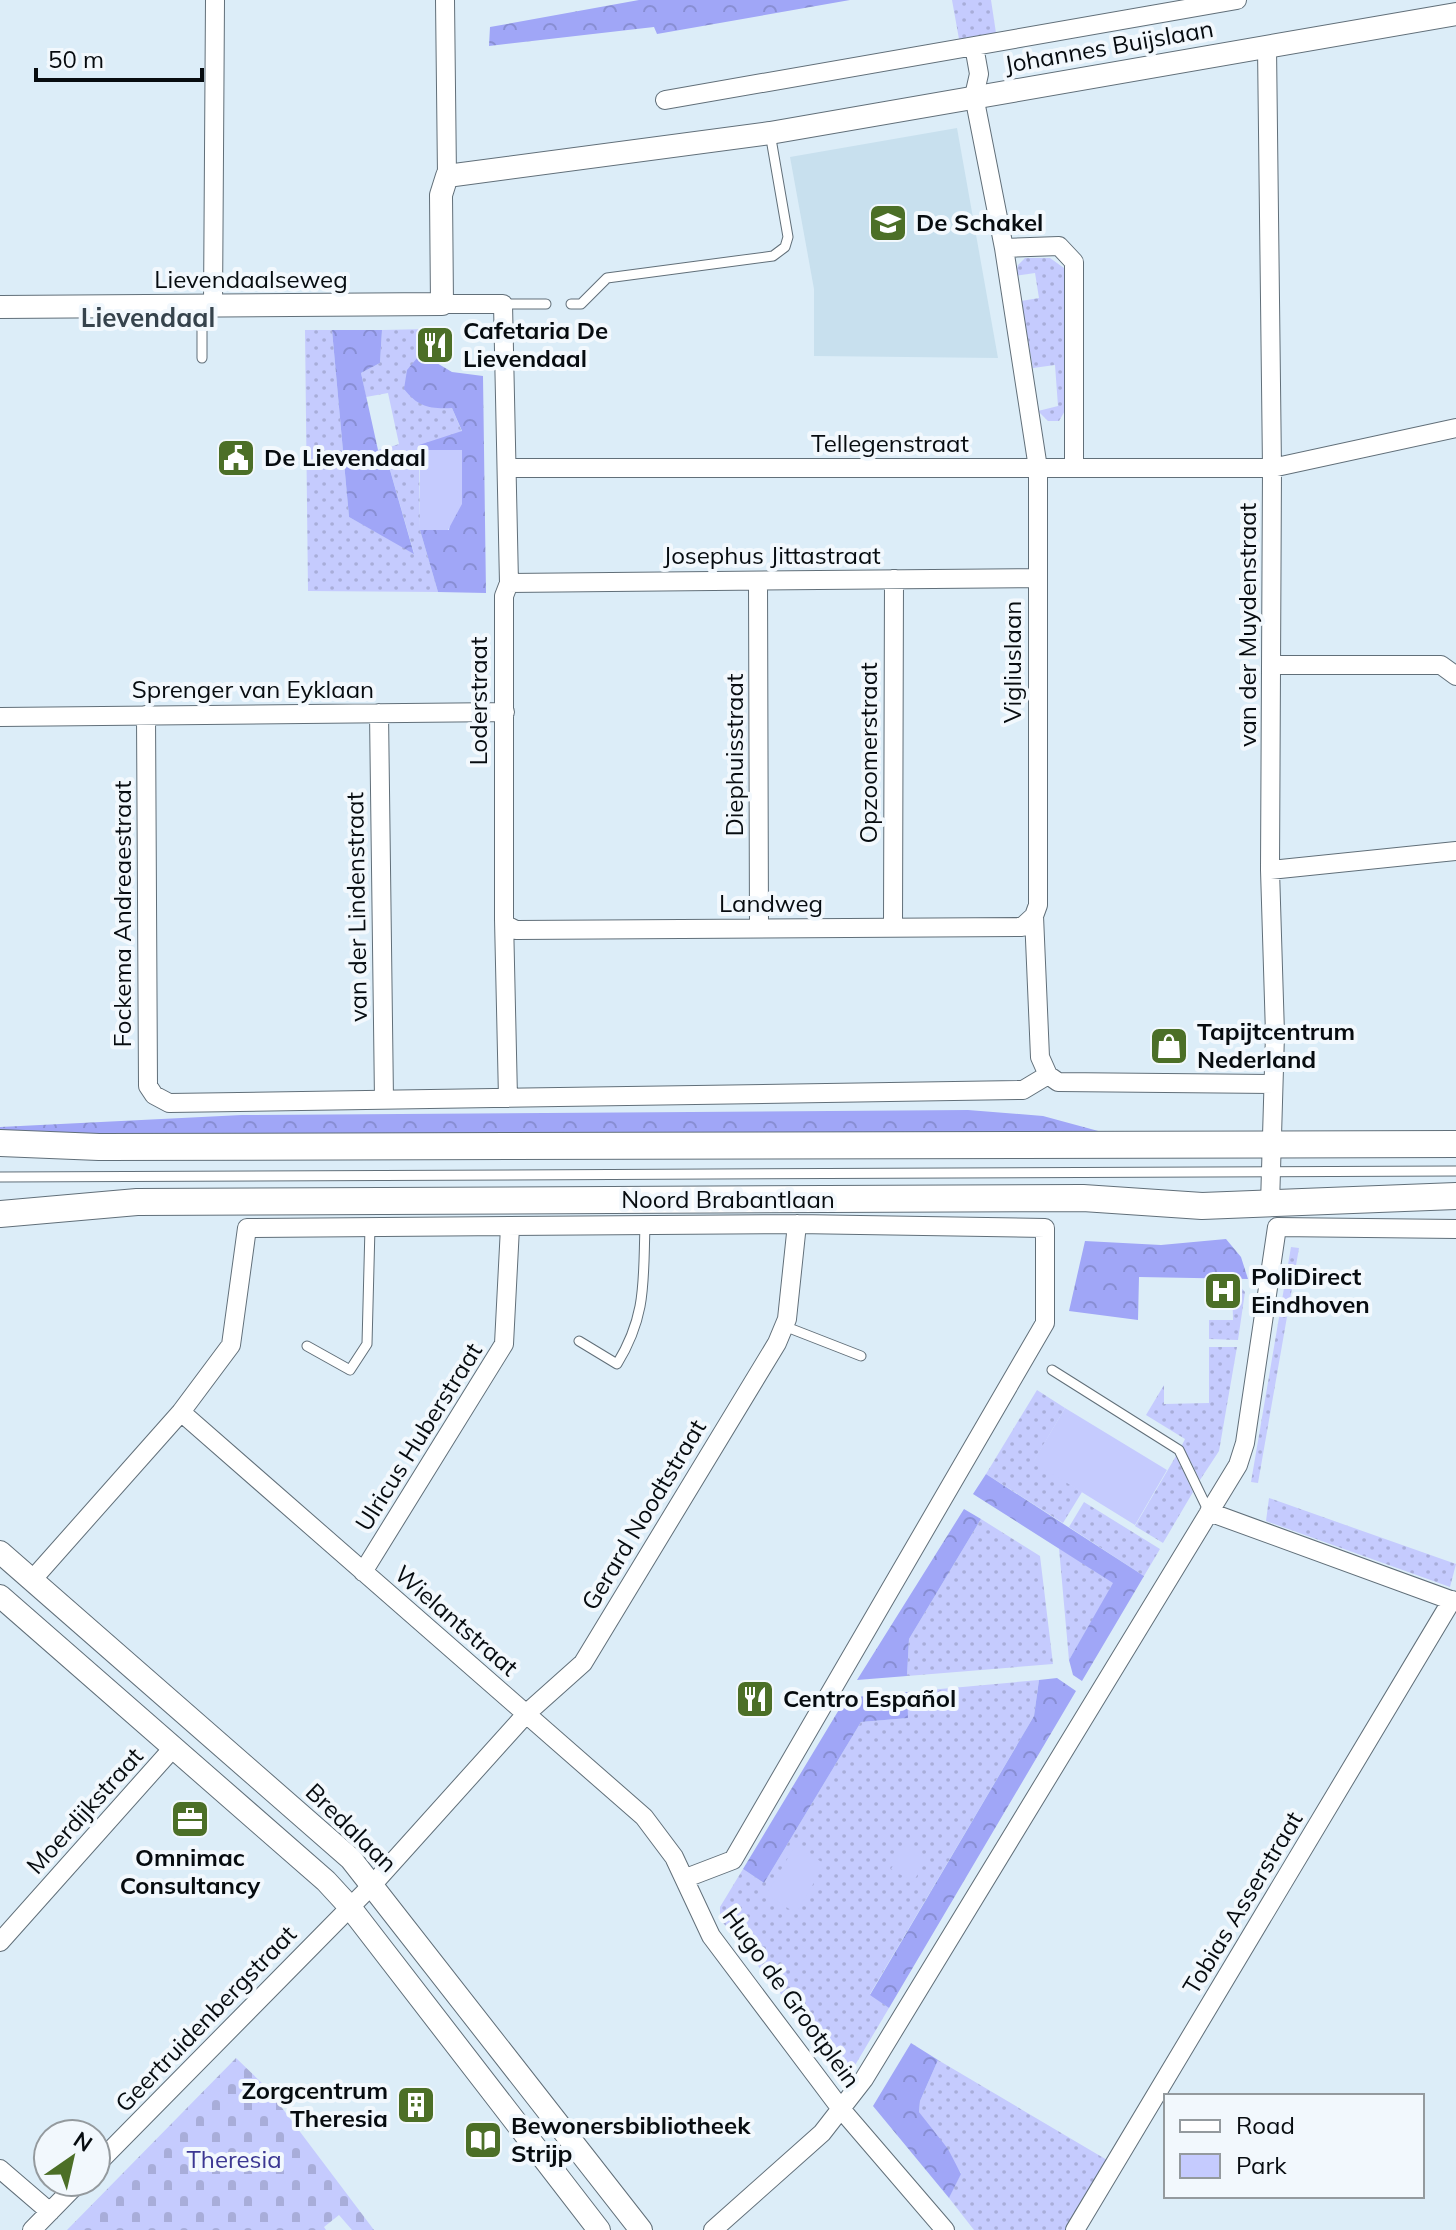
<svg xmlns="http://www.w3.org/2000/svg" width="1456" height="2230" font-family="Mulish,sans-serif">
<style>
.built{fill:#c8e0ee}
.grass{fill:url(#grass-dots)}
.forest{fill:url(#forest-crowns)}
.cemetery{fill:url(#cemetery-stones)}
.park{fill:#c5cbfe}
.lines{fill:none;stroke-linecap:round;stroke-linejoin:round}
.service-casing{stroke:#616f79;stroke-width:11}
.minor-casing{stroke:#616f79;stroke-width:20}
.tertiary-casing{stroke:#616f79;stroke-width:24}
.secondary-casing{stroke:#616f79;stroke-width:28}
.service{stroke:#fff;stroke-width:9}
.minor{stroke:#fff;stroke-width:18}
.tertiary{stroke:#fff;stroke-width:22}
.secondary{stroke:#fff;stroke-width:26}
.labels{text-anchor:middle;stroke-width:8;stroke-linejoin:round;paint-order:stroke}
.street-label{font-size:24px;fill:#070c10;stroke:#f2f8fd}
.poi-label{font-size:24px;font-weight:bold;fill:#070c10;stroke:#f2f8fd;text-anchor:start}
.park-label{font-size:24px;fill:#3b3692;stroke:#f2f8fd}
.neighbourhood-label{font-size:26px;font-weight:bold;fill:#36434c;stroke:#f2f8fd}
</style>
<defs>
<pattern id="grass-dots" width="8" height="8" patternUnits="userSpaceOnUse" patternTransform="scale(2)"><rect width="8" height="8" fill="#c5cbfe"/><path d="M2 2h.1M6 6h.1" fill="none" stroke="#a8add9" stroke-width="1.8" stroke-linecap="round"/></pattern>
<pattern id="forest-crowns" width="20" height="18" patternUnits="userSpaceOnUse" patternTransform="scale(2)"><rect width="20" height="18" fill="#a0a6f7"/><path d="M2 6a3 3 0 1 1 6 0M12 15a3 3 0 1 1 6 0" fill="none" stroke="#888ed3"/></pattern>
<pattern id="cemetery-stones" width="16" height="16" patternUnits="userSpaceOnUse" patternTransform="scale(2)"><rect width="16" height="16" fill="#c5cbfe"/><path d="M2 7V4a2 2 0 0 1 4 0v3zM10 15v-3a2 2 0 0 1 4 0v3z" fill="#a8add9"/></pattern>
</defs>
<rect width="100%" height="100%" fill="#dcedf8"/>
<path class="built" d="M957 128 998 358 814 356V289L790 157Z"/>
<path class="grass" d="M952 0H991L996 33 959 39Z
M1025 258H1050L1064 268 1066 409 1059 421H1048L1038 411 1058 406 1055 365 1033 368 1021 301 1039 298 1035 273 1015 276 1018 265Z
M428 329 430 359 418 357 452 408 462 432 419 446 420 530 438 592 308 591 305 330H332L349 517 414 553 384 449 399 444 388 393 366 397 361 373 380 363 382 330Z
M1291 1247 1299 1248 1258 1483 1251 1482Z
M1232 1278 1245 1292 1238 1340 1209 1339V1320H1233Z
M1209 1347H1237L1219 1451 1200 1480 1182 1445 1185 1439 1146 1415 1164 1385V1404L1209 1403Z
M1037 1390 1065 1408 1034 1461 1082 1492 1063 1523 986 1474Z
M1176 1456 1193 1492 1163 1543 1135 1526Z
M1269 1498 1456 1564 1450 1587 1266 1521Z
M1084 1502 1160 1549 1144 1576 1069 1527Z
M981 1519 1040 1556 1053 1664 907 1676 909 1639Z
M1059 1548 1114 1583 1069 1660Z
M1039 1680 1034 1716 870 1994 889 2008 848 2077 720 1919V1907L743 1869 764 1883 861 1722 907 1718V1692Z
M938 2060 1107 2160 1066 2230H974L949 2198 961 2173 919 2112 920 2101Z"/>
<path class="forest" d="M639 0H850L657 34 654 27 489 46 490 27Z
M332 330H382L380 363 361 373 378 450 384 449 414 554 349 517Z
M418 357 430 359 452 372 483 376 486 593 438 592 420 530H449L462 450H420L419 445 462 431 452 408C430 409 418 407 404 389L407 370Z
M968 1110 1043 1116 1113 1135 109 1140 0 1132V1127L242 1115Z
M1226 1239 1241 1257 1248 1279 1139 1277 1138 1320 1069 1311 1085 1241 1161 1245Z
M986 1474 1144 1576 1082 1681 1073 1675 1069 1660 1113 1583 973 1494Z
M964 1509 981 1519 909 1639 907 1676 857 1680Z
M1057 1678 1076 1691 889 2008 870 1995 1034 1716 1039 1680Z
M907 1692 908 1718 861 1722 764 1883 743 1869 846 1698Z
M911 2043 938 2060 920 2101 919 2112 948 2149 961 2174 949 2198 873 2106Z"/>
<path class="cemetery" d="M236 2058 267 2088 374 2230H352L339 2215 324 2227 326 2230H67Z"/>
<path class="park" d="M420 450H462V504L448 530H420Z
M1065 1408 1167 1470 1135 1525 1033 1462Z
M795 1846 825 1864 796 1913 766 1895Z
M904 1846 927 1859 913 1882 891 1869Z"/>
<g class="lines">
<defs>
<path id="service" d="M503 304H546
M571 304H581L607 278 773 256 785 247 788 237 770 133
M202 358V306
M0 1177 1456 1171
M784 1326 861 1356
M579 1341 617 1364C647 1315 643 1281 645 1226
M307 1346 350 1370 367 1344 370 1227
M1052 1370 1179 1450 1209 1512"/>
<path id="minor" d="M445 0 447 176
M974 46 979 74 974 96 1004 248 1038 468V905L1034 916 1040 1057 1048 1075
M1267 47 1272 468 1270 870 1275 1034 1270 1204
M665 100 1237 0
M1004 248 1059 246 1074 262V468
M442 304H503L509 583 504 596V919L508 1098
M213 306 215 0
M507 468H1272L1456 428
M758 581 759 928
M509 583 1036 578
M1271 665H1441L1456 676
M379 713 384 1100
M146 715 148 1086 154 1095 169 1103 1023 1090 1048 1075
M0 717 505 712
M1270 870 1456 851
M506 925 516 930 1022 927 1034 916
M893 928 894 579
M1048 1075 1058 1082 1273 1084
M181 1412 644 1817 674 1857 711 1936 841 2109 945 2230
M1209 1512 1456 1602
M363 1572 504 1344 510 1227
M32 1580 181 1412 231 1345 247 1228 797 1224 1045 1228V1323L733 1860 686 1878
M0 1942 173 1748
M96 2165 374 1883 527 1713 583 1663 777 1343 787 1319 797 1224
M0 2169 50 2212
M32 2230 79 2182
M713 2230 822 2133 864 2079 1238 1465 1245 1443 1277 1227 1456 1229
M1075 2230 1452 1600"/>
<path id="tertiary" d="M0 307 442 304 441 195 447 176 770 133 1456 14
M0 1552 351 1859 641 2230
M0 1596 326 1881 349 1906 599 2230"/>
<path id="secondary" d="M0 1143 99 1147 1456 1144
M0 1214 137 1202 1083 1198 1202 1206 1456 1196"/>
</defs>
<use href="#service" class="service-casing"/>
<use href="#minor" class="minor-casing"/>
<use href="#tertiary" class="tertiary-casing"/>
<use href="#secondary" class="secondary-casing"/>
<use href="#service" class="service"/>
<use href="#minor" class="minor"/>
<use href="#tertiary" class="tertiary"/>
<use href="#secondary" class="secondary"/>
</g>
<defs>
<symbol id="school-square" viewBox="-11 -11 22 22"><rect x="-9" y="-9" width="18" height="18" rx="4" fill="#4c6f27" stroke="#f2f8fd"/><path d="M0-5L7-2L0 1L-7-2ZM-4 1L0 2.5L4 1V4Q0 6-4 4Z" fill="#fff"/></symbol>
<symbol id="restaurant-square" viewBox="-11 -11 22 22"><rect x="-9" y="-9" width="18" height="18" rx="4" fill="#4c6f27" stroke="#f2f8fd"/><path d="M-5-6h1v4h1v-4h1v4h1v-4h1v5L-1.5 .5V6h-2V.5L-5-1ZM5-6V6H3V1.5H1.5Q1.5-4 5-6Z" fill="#fff"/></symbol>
<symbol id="civic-square" viewBox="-11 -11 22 22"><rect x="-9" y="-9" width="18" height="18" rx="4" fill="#4c6f27" stroke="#f2f8fd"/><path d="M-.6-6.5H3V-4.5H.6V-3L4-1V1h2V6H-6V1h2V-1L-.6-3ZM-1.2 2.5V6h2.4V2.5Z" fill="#fff"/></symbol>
<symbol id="shop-square" viewBox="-11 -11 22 22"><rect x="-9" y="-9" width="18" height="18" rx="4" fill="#4c6f27" stroke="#f2f8fd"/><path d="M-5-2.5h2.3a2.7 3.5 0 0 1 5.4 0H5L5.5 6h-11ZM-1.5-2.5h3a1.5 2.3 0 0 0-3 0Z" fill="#fff"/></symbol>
<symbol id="hospital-square" viewBox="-11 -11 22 22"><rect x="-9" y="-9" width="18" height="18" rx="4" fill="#4c6f27" stroke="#f2f8fd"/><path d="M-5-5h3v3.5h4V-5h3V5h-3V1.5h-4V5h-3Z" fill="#fff"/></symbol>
<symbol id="office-square" viewBox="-11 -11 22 22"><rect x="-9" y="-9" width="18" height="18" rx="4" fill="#4c6f27" stroke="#f2f8fd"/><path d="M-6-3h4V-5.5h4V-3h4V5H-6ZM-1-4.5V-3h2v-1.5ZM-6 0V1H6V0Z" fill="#fff"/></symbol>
<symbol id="building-square" viewBox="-11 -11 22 22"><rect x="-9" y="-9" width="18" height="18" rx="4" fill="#4c6f27" stroke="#f2f8fd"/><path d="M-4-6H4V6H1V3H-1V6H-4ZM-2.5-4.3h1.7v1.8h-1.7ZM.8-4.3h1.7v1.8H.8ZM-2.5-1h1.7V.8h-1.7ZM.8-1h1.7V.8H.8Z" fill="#fff"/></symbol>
<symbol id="library-square" viewBox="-11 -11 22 22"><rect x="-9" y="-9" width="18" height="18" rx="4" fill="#4c6f27" stroke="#f2f8fd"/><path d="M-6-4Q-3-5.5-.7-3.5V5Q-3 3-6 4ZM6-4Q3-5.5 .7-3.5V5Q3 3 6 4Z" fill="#fff"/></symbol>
</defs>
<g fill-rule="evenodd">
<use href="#school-square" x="866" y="201" width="44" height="44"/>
<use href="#restaurant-square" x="413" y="323" width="44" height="44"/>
<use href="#civic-square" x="214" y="436" width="44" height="44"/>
<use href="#shop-square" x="1147" y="1024" width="44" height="44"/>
<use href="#hospital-square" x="1201" y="1269" width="44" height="44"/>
<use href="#restaurant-square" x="733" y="1677" width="44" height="44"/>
<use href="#office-square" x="168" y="1797" width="44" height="44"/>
<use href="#building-square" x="394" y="2083" width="44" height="44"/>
<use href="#library-square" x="461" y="2118" width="44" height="44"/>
</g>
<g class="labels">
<g class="street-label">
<text transform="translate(1109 47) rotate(-10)" y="8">Johannes Buijslaan</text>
<text x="251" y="288">Lievendaalseweg</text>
<text x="890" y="452">Tellegenstraat</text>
<text x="772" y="564">Josephus Jittastraat</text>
<text transform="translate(1248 625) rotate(-90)" y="8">van der Muydenstraat</text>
<text transform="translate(1013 662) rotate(-90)" y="8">Vigliuslaan</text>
<text x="253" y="698">Sprenger van Eyklaan</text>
<text transform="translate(479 701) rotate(-90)" y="8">Loderstraat</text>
<text transform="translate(869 753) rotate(-90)" y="8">Opzoomerstraat</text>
<text transform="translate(735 755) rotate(-90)" y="8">Diephuisstraat</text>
<text x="771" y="912">Landweg</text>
<text transform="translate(357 907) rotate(-91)" y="8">van der Lindenstraat</text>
<text transform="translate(123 914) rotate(-90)" y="8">Fockema Andreaestraat</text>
<text x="728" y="1208">Noord Brabantlaan</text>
<text transform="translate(419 1437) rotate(-58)" y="8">Ulricus Huberstraat</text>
<text transform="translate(644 1515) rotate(-59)" y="8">Gerard Noodtstraat</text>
<text transform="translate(456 1621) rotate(41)" y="8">Wielantstraat</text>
<text transform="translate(85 1811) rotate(-48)" y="8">Moerdijkstraat</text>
<text transform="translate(351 1828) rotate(44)" y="8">Bredalaan</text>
<text transform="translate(1243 1903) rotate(-59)" y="8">Tobias Asserstraat</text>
<text transform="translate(791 1998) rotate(54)" y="8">Hugo de Grootplein</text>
<text transform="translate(206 2019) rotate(-46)" y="8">Geertruidenbergstraat</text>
</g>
<g class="poi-label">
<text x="916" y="231">De Schakel</text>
<text x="463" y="339">Cafetaria De<tspan x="463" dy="28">Lievendaal</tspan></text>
<text x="264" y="466">De Lievendaal</text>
<text x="1197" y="1040">Tapijtcentrum<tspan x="1197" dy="28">Nederland</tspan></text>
<text x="1251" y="1285">PoliDirect<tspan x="1251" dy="28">Eindhoven</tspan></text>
<text x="783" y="1707">Centro Español</text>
<text x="190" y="1866" text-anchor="middle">Omnimac<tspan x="190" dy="28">Consultancy</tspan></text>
<text x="388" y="2099" text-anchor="end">Zorgcentrum<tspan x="388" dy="28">Theresia</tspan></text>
<text x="511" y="2134">Bewonersbibliotheek<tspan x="511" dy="28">Strijp</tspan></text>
</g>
<g class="park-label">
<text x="234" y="2168">Theresia</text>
</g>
<g class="neighbourhood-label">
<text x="148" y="327">Lievendaal</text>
</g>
</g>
<rect x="1164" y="2094" width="260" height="104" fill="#f2f8fd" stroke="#949a9e" stroke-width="2"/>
<rect x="1180" y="2120" width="40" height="12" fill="#ffffff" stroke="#949a9e" stroke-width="2"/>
<text x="1236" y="2134" font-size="24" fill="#070c10">Road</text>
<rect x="1180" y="2154" width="40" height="24" fill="#c5cbfe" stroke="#949a9e" stroke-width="2"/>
<text x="1236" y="2174" font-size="24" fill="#070c10">Park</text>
<g transform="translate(72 2158) rotate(34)"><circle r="38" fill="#f2f8fd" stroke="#949a9e" stroke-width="2"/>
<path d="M0-6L14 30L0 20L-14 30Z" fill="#4c6f27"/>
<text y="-12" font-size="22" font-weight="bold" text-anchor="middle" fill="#070c10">N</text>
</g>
<path d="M36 68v12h166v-12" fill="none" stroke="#070c10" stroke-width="4"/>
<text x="48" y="68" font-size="24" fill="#070c10" stroke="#f2f8fd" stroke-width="6" paint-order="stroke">50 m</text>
</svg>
